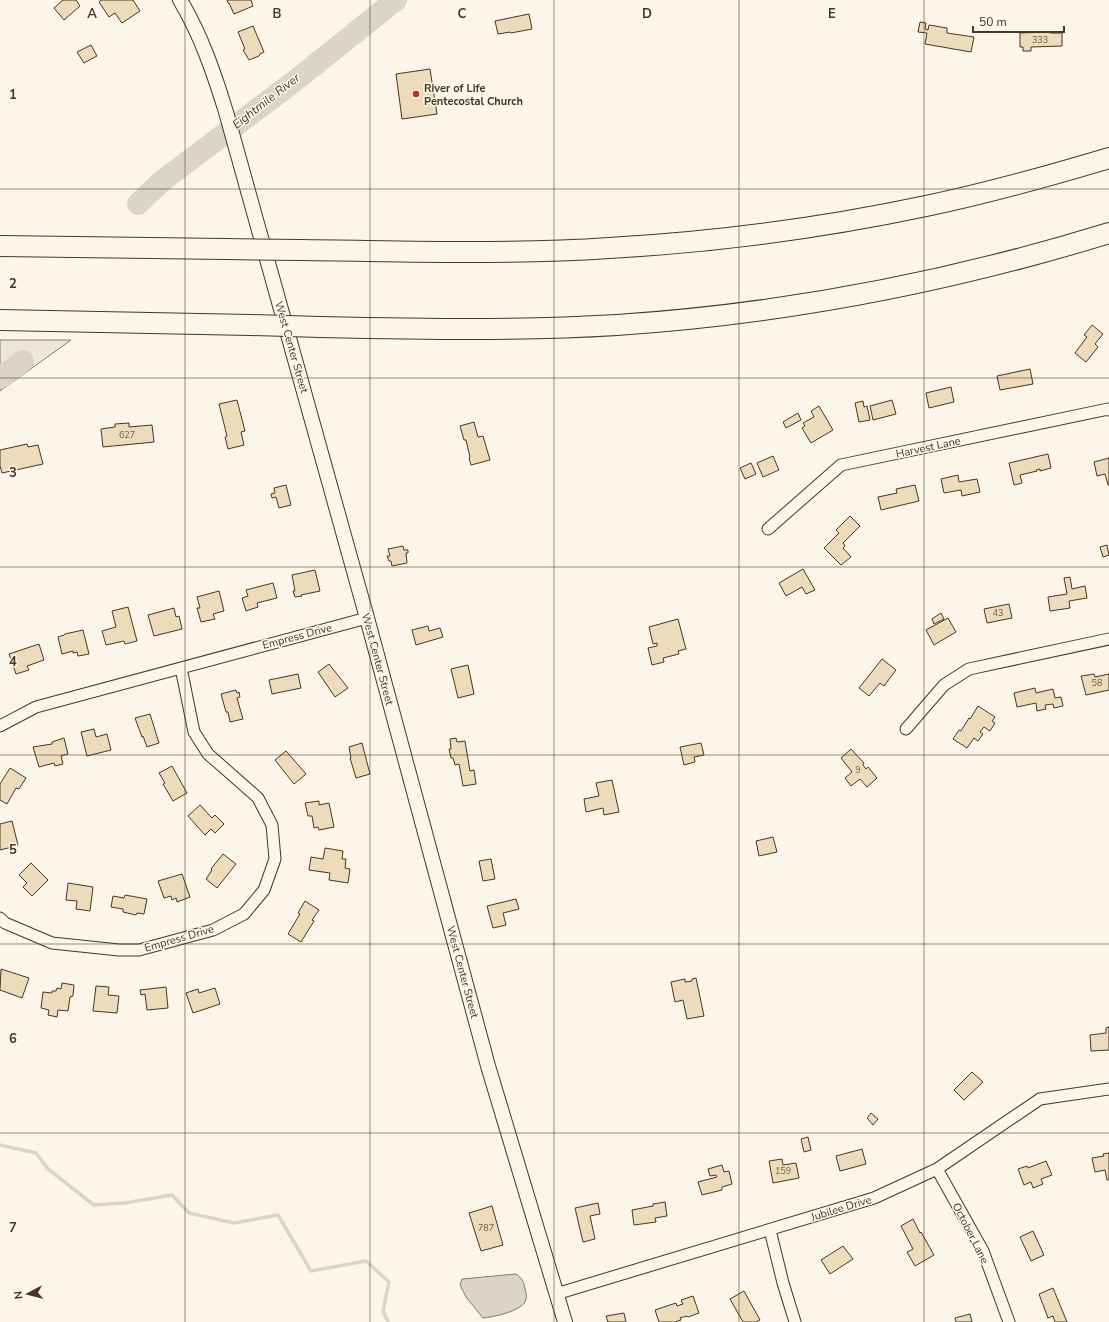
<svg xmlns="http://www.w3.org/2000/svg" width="1109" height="1322" font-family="'Nunito Sans',sans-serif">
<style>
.green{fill:#ede6d9;stroke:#887966}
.water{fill:#dcd4c6;stroke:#887966}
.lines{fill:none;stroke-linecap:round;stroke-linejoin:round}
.stream{stroke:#dcd4c6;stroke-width:3.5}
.river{stroke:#dcd4c6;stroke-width:22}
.building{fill:#ecdcbc;stroke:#4a3520}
.minor-casing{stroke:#4a3520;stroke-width:13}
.tertiary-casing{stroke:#4a3520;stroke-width:16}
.motorway-casing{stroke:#4a3520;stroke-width:22}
.minor{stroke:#fbf6e9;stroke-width:11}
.tertiary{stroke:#fbf6e9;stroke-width:14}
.motorway{stroke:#fbf6e9;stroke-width:20}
.motorway-bridge-casing{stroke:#4a3520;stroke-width:22;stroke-linecap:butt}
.motorway-bridge{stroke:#fbf6e9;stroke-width:20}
.grid{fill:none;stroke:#4a3520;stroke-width:1;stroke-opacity:0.55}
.poi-dot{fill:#c62828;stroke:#fbf6e9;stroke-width:1.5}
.labels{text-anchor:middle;stroke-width:3;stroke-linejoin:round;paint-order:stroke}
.number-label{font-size:9px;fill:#725f47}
.poi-label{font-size:11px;font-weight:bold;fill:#4a3520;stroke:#fbf6e9;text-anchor:start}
.street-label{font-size:11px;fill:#4a3520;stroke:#fbf6e9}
.water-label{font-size:12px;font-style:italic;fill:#4a3520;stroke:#fbf6e9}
.grid-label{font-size:13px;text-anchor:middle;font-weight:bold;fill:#4a3520;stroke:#fbf6e9;stroke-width:3;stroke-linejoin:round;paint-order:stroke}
</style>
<rect width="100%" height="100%" fill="#fbf6e9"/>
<path class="green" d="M0 340H71L0 391Z"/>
<path class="water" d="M516 1274C522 1278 524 1282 525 1289 526 1292 527 1296 526 1299 524 1311 493 1317 483 1318L466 1297 460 1285 462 1279Z"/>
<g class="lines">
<path class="stream" d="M0 1145 36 1153 48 1169 94 1205 125 1203 172 1195 189 1213 234 1223 278 1215 311 1271 366 1261 389 1282 383 1311 388 1322"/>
<path class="river" d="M138 204 162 181 296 80 396 0
M0 378 23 361"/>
</g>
<path class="building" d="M63 0H76L80 6 64 20 54 8Z
M101 0H133L140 11 122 23 115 13 109 17 99 2Z
M227 0H251L253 6 234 14 229 3H228Z
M529 14 532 29 511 33 510 32 498 34 495 21Z
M920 22 926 23 925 29 928 30 929 25 947 28V33L974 37 971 52 925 44 927 33 918 32Z
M253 26 264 52 260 54 259 56 249 60 243 50 245 49 238 32Z
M1049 32 1050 33H1062V46L1031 47V51H1023V47H1020V33Z
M91 45 97 56 84 63 77 52Z
M430 69 437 114 402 119 396 74Z
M1092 325 1103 334 1095 344 1098 347 1086 362 1075 353 1087 337 1084 335Z
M1030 369 1033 384 1000 390 997 376Z
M951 387 954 402 929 408 926 393Z
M237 400 245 431 241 432 244 445 228 449 225 437 227 436 219 404Z
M892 400 896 414 873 420 870 406Z
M863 401 864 407 867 406 870 420 859 422 855 403Z
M819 406 833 430 811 443 802 428 805 426 803 423 814 417 811 411Z
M798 413 801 420 786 428 783 422Z
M474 422 478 437 483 436 490 460 471 465 469 458 470 457 466 440H464L460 426Z
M129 423V427L152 425 154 442 103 447 101 429 115 427V424Z
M27 444 28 447 38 445 43 464 2 473 0 466V450Z
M1048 454 1051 468 1040 471V469L1036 470 1037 471 1020 475 1022 483 1014 485 1009 463Z
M773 456 779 470 763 477 757 463Z
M1109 458V485H1108L1105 474 1097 476 1094 462Z
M751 463 756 474 745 479 740 468Z
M958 475 959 482 977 479 980 492 962 496 961 490 944 493 941 479Z
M286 485 291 505 279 508 276 497 272 498 271 494 275 493 274 488Z
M915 485 919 501 881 510 878 497 897 493 896 489Z
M850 516 860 526 843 543 845 546 843 548 851 557 841 565 824 548 839 533 836 530Z
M1107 545 1109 555 1103 557 1100 547Z
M403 546 404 550H408V553H406L407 563 392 566 391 561H389L387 556H390L388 549Z
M803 569 815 590 806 594 802 587 786 596 779 583Z
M315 570 320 591 301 595 302 596 295 597 293 591H295L292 575Z
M1070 577 1072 589 1085 586 1087 598 1069 601 1070 608 1050 611 1048 597 1067 594 1064 578Z
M273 583 277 598 257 603 258 607 246 611 242 598 248 596 246 590Z
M219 591 224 611 213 614 215 619 201 622 197 608H200L197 597Z
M1009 604 1012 618 987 623 984 609Z
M128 607 137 641 125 644 124 641 106 645 102 631 116 627 112 611Z
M174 608 176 617 179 616 182 629 154 636 148 615Z
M941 613 944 619 934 624 932 619Z
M948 618 956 632 934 645 926 630Z
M678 619 686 649 678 651 679 654 663 658 664 662 652 665 648 648 657 646V643L653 644 649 627Z
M428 626 429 631 440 628 443 637 416 645 412 630Z
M83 630 89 654 78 656 77 652 73 653V651L62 654 58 637 64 635 65 634Z
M39 644 44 660 27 666 29 670 16 674 9 654Z
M882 659 896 670 884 686 880 683 869 696 859 688Z
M329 664 348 688 335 697 318 672Z
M468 665 474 694 458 698 451 669Z
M298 674 301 688 272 694 269 680Z
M1094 674 1095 677 1109 674V690L1086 695 1081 676Z
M1035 688 1036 693 1053 689 1055 698 1061 697 1063 706 1054 708 1053 704 1045 705 1046 709 1037 711 1036 703 1017 707 1014 693Z
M236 690 237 693 239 692 240 697 237 698 243 719 230 722 228 712H226L221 694Z
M978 706 995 717 992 721 995 723 990 731 984 727 980 732 983 734 978 741 974 738 967 748 953 739 959 730 961 731 969 718 970 719Z
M150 714 159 743 147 747 143 736 142 737 135 718Z
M94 729 96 737 107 734 111 750 87 756 81 732Z
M64 738 68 754 61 756 63 764 55 766 54 763 39 767 33 747 52 744V742Z
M456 738 457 742 465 741 470 771 474 770 476 784 463 786 459 764 455 765 453 758H451L449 749H451L450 739Z
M362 743 370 774 356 778 350 758H351L349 747Z
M701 743 704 755 694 757 695 762 684 765 680 747Z
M851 749 864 763 863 765 866 769 868 767 877 778 867 787 860 779 851 786 845 778 852 772 841 758Z
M286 751 306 774 294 784 275 760Z
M172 766 187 793 173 801 163 784 165 783 159 773Z
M10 768 26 778 19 789 16 788 7 804 0 800V784Z
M612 780 619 812 604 815 603 808 586 812 584 799 599 796 596 783Z
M319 801V805L329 803 334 827 319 830 318 827 314 828 312 816H308L305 803Z
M200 805 212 818 215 815 224 824 215 833 211 829 205 835 188 816Z
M12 821 18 845H16V846L0 850V824Z
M773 837 777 852 759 856 756 841Z
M325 848 343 851 342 859H346L345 868 350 869 348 883 329 880 330 873 309 870 311 857 323 859Z
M223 854 236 864 217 888 206 879 212 870 211 869 214 865Z
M491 859 495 879 483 881 479 861Z
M31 863 48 880 32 896 23 887 27 883 19 875Z
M182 874 190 897 177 902 176 898 172 900 171 896 164 898 158 881Z
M68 883 93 887 90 911 76 909 77 901 66 900Z
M125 895 147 899 144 914 137 913 136 915 123 912V909L111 907 113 896 124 898Z
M516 899 519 909 503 913 506 925 493 928 487 906Z
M305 901 319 910 312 920 314 921 301 942 288 934 300 914 298 913Z
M1 969 29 978 22 998 0 990Z
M696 978 704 1016 687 1019 683 1000 675 1002 671 982 685 979V982L692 981V979Z
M62 983 74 985 73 996 70 997 68 1011 58 1010 57 1017 48 1015 49 1010 41 1008 43 992 52 993V991H56L57 988 61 989Z
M96 986 109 987 108 995 119 996 117 1013 93 1011Z
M166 987 168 1008 147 1010 145 994 141 995 140 990Z
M215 988 220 1004 193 1013 186 993 198 989 199 993Z
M1109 1027V1050L1091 1051 1090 1035 1106 1033V1028Z
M972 1072 983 1082 964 1100 954 1090Z
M871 1113 878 1119 873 1125 867 1118Z
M808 1137 811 1150 804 1152 801 1139Z
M862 1149 866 1164 840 1171 836 1156Z
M1109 1153V1180H1107L1105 1170 1095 1172 1092 1158 1104 1156 1103 1154Z
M782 1159 783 1165 796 1163 799 1178 773 1183 769 1161Z
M1046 1161 1052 1175 1041 1179 1043 1184 1033 1188 1031 1182 1024 1185 1018 1169 1027 1166 1028 1168Z
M722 1165 724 1172 729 1171 732 1184 722 1187V1190L702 1195 698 1182 717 1177 716 1175 710 1176 708 1169Z
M665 1202 667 1216 655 1218 656 1222 634 1225 632 1210 653 1206V1204Z
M598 1203 600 1214 590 1216 595 1239 583 1242 575 1208Z
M492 1206 503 1245 481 1251 469 1213Z
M913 1219 920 1233 921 1232 934 1255 915 1266 907 1252 913 1249 901 1226Z
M1033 1231 1044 1255 1031 1261 1020 1237Z
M843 1246 853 1259 830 1274 821 1260Z
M1053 1288 1067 1322H1055L1053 1316 1048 1318 1039 1294Z
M744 1291 760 1320 756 1322H743L730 1299Z
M693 1296 699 1313 688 1317 687 1316 680 1318 681 1320 675 1322H659L655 1310 676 1303 677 1306 683 1304 681 1300Z
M624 1313 626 1322H608L606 1316Z
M970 1314 972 1322H956L955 1318Z"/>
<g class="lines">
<defs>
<path id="minor" d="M768 529 841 465 1108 409 1109 410
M0 726 36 707 367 618
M906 729 944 685 969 669 1109 639
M0 918 5 923 52 943 119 950H139L213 930 244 914 264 890 275 859 272 825 258 798 232 775 208 754 194 732 181 668
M937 1169 983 1251 1009 1322
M770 1230 783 1283 795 1322
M556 1294 874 1198 937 1169 1040 1099 1109 1089"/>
<path id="tertiary" d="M180 0C201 35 214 73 226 112L367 618 488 1066 565 1322"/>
<path id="motorway" d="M0 246 225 249
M301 250C404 251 507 255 609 248 716 242 822 228 926 206 988 193 1049 176 1109 158
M0 320 250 325
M320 327C419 329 518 331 617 325 783 314 950 282 1109 233"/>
</defs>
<use href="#minor" class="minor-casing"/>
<use href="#tertiary" class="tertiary-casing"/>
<use href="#motorway" class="motorway-casing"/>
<use href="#minor" class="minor"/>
<use href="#tertiary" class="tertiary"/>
<use href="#motorway" class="motorway"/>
<defs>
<path id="motorway-bridge" d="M225 249 301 250
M250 325 320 327"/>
</defs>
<use href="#motorway-bridge" class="motorway-bridge-casing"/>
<use href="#motorway-bridge" class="motorway-bridge"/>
</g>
<path class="grid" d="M185 0V1322M370 0V1322M554 0V1322M739 0V1322M924 0V1322M0 189H1109M0 378H1109M0 567H1109M0 755H1109M0 944H1109M0 1133H1109"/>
<circle class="poi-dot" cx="416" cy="94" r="4"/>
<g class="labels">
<g class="number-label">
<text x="1040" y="43">333</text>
<text x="127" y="438">627</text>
<text x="998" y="616">43</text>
<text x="1097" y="686">58</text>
<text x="858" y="773">9</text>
<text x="783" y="1174">159</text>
<text x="486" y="1231">787</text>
</g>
<g class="poi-label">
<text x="424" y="92">River of Life<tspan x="424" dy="13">Pentecostal Church</tspan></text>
</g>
<g class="street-label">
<text transform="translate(292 347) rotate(74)" y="4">West Center Street</text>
<text transform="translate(928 447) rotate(-12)" y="4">Harvest Lane</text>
<text transform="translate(297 636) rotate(-15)" y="4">Empress Drive</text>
<text transform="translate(378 659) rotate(75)" y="4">West Center Street</text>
<text transform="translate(179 938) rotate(-16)" y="4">Empress Drive</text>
<text transform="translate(463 972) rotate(75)" y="4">West Center Street</text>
<text transform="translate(841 1208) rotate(-17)" y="4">Jubilee Drive</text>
<text transform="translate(971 1233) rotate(63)" y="4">October Lane</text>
</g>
<g class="water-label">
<text transform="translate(266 101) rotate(-38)" y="4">Eightmile River</text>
</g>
</g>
<g class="grid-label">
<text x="92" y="18">A</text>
<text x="277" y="18">B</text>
<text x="462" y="18">C</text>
<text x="647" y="18">D</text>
<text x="832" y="18">E</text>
<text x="13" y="99">1</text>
<text x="13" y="288">2</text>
<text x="13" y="477">3</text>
<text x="13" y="666">4</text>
<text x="13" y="854">5</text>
<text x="13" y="1043">6</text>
<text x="13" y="1232">7</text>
</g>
<g transform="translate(28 1294) rotate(263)" stroke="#fbf6e9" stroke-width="3" paint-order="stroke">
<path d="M0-3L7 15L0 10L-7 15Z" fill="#4a3520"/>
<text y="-6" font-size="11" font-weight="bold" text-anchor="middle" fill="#4a3520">N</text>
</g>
<path d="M973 26v6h91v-6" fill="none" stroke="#4a3520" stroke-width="2"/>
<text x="979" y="26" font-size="12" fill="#4a3520" stroke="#fbf6e9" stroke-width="3" paint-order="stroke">50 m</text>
</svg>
